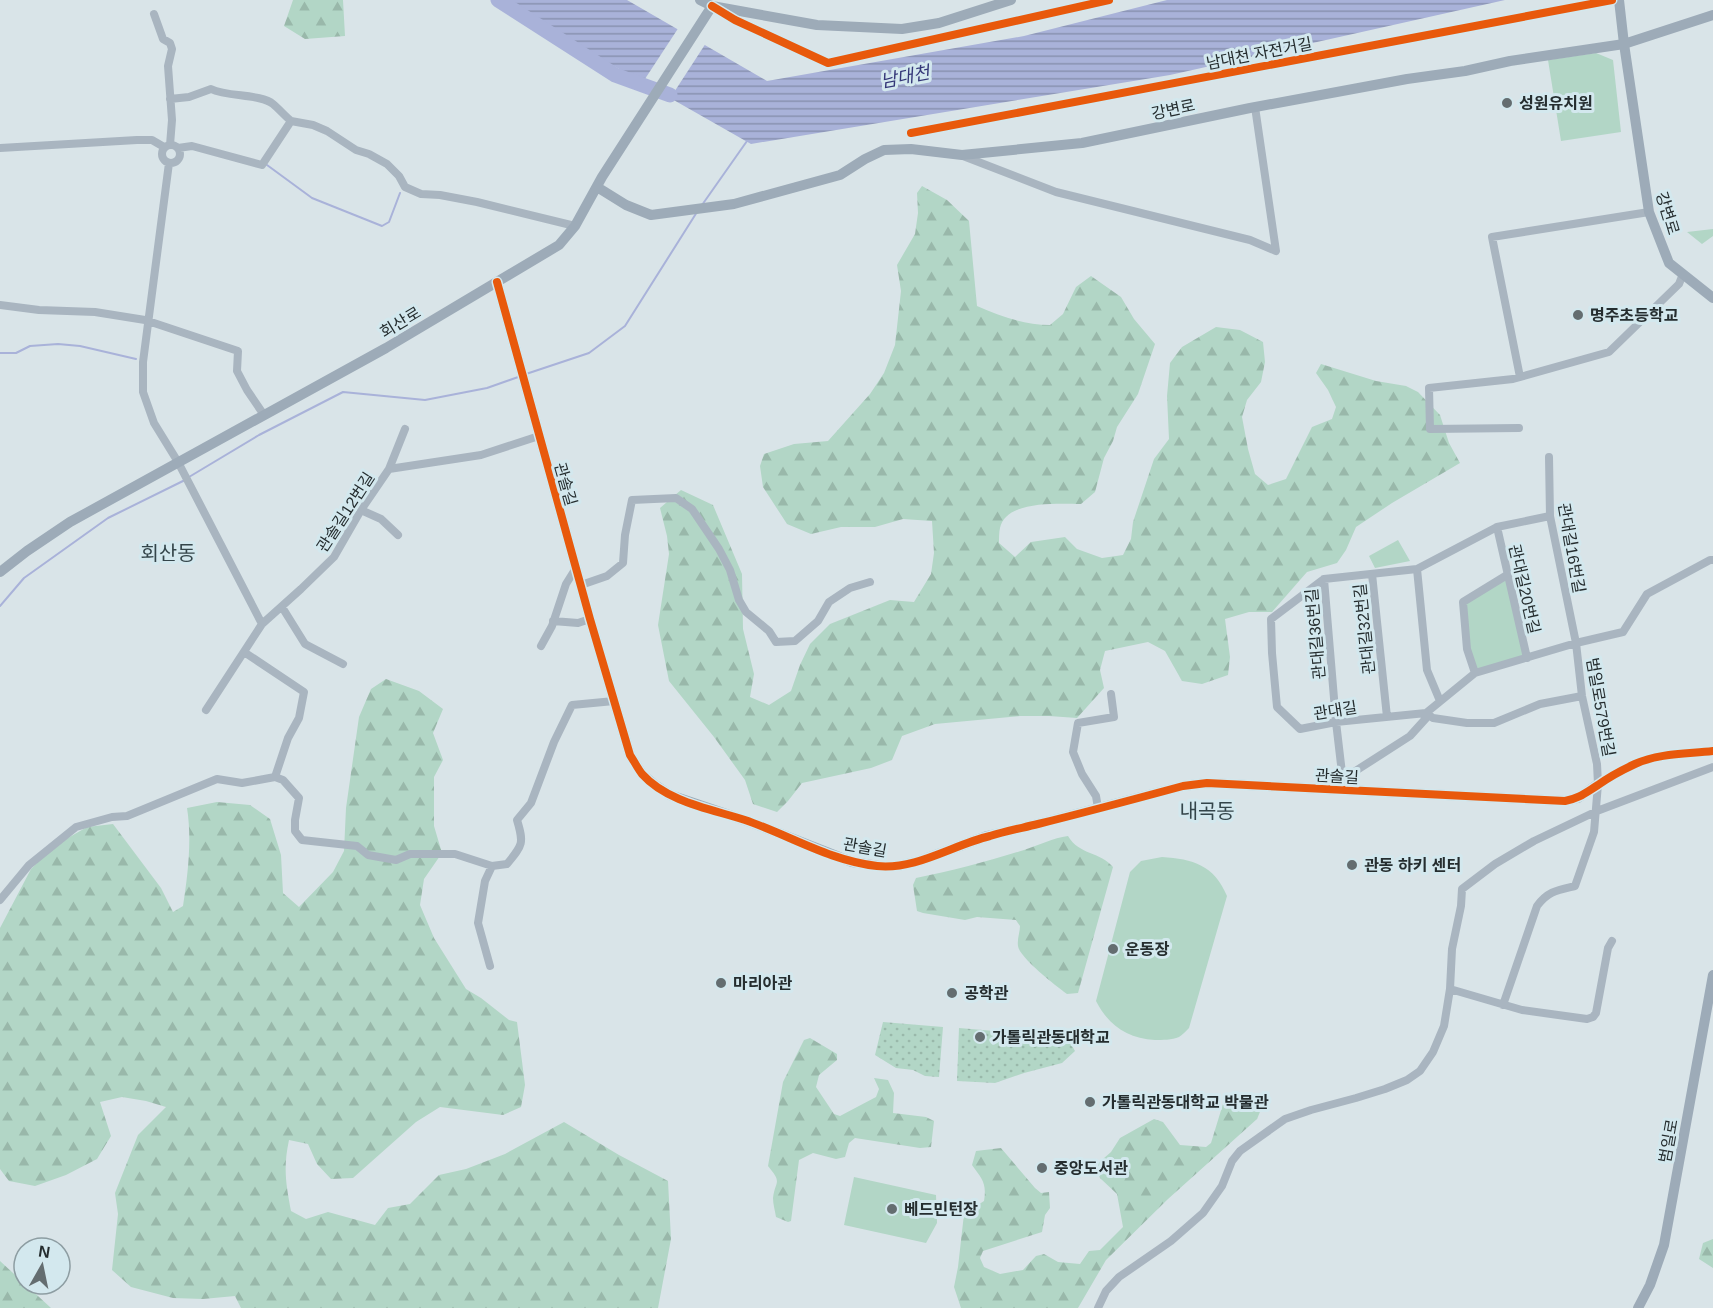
<svg xmlns="http://www.w3.org/2000/svg" width="1713" height="1308" font-family="Arial,'Noto Sans KR',sans-serif">
<style>
.grass{fill:url(#grass-dots)}
.forest{fill:url(#forest-firs)}
.green{fill:#b2d6c6}
.water{fill:url(#water-rules)}
.pier{fill:#d9e4e8}
.lines{fill:none;stroke-linecap:round;stroke-linejoin:round}
.stream{stroke:#a9b2d9;stroke-width:2}
.river{stroke:#a9b2d9;stroke-width:15}
.street{stroke:#a9b5c0;stroke-width:8}
.secondary{stroke:#9dabb8;stroke-width:10}
.cycleway-casing{stroke:#d3e8ee;stroke-width:11}
.cycleway{stroke:#e8590c;stroke-width:8}
.poi-dot{fill:#646d70;stroke:#d3e8ee;stroke-width:2}
.labels{text-anchor:middle;stroke-width:6;stroke-linejoin:round;paint-order:stroke}
.street-label{font-size:16px;fill:#252d2f;stroke:#d3e8ee}
.poi-label{font-size:16px;font-weight:bold;fill:#252d2f;stroke:#d3e8ee;text-anchor:start}
.water-label{font-size:18px;font-style:italic;fill:#343778;stroke:#d3e8ee}
.quarter-label{font-size:20px;fill:#34454a;stroke:#d3e8ee}
</style>
<defs>
<pattern id="grass-dots" width="8" height="8" patternUnits="userSpaceOnUse" patternTransform="scale(1.5)"><rect width="8" height="8" fill="#b2d6c6"/><path d="M2 2h.1M6 6h.1" fill="none" stroke="#99b8aa" stroke-width="1.8" stroke-linecap="round"/></pattern>
<pattern id="forest-firs" width="22" height="20" patternUnits="userSpaceOnUse" patternTransform="scale(1.5)"><rect width="22" height="20" fill="#b2d6c6"/><path d="M5 1l3.5 6h-7zM16 11l3.5 6h-7z" fill="#99b8aa"/></pattern>
<pattern id="water-rules" width="6" height="5" patternUnits="userSpaceOnUse" patternTransform="scale(1.5)"><rect width="6" height="5" fill="#a9b2d9"/><path d="M0 2.5h6" fill="none" stroke="#8991b0"/></pattern>
</defs>
<rect width="100%" height="100%" fill="#d9e4e8"/>
<path class="grass" d="M883 1022 943 1027 939 1077 925 1076 913 1070 896 1068 875 1055Z
M959 1028 1006 1032 1052 1038 1067 1037 1075 1051 1062 1063 1024 1073 995 1083 957 1081Z"/>
<path class="forest" d="M293 0H343L345 36 305 39 284 26Z
M922 186 947 200 969 221 977 306C1000 316 1024 325 1050 325L1063 314 1076 287 1091 276 1121 297 1134 319 1155 344 1138 394 1117 427 1113 441 1104 458 1095 492 1081 504C1058 504 1006 500 1000 528 999 532 999 538 999 543L1015 557 1031 542 1065 537 1077 549 1102 558 1123 555 1131 539 1133 522 1154 459 1169 439 1167 396 1170 363 1182 347 1216 327 1240 330 1263 342 1265 362 1261 382 1247 400 1242 417 1248 449 1255 474 1268 485 1286 479 1312 427 1332 419 1336 407 1328 390 1316 373 1321 364 1376 381 1406 386 1418 392 1440 415 1449 443 1460 463 1392 503 1356 527 1346 550 1337 563 1307 572 1272 612H1249L1225 619 1230 657 1228 675 1202 684 1182 681 1165 651 1148 642 1105 651 1100 670 1104 688 1077 718 1049 716H1020L935 724 902 736 892 760 871 768 802 783 788 801 777 812 753 804 745 780 714 737 669 681 658 625 669 554 667 536 660 508 681 490 713 505 742 574 743 629 754 674 750 697 769 705 791 691 800 665 810 644 830 624 890 600 914 602 931 574 934 553 932 521 903 519 875 527H841L811 534 787 524 763 487 760 466 764 454 794 444 828 441 870 394 884 373 895 345 901 291 897 265 915 234 918 213 917 193Z
M386 679 419 691 443 709 433 733 443 760 434 777V826L442 853 424 879 420 905 434 938 466 989 481 998 509 1020 517 1022 525 1085 521 1107 503 1115 440 1107 416 1122 353 1178 331 1179 317 1164 308 1144 289 1140C283 1168 286 1184 291 1211L306 1219 328 1212 375 1225 388 1208 410 1204 439 1175 466 1169 505 1154 564 1122 619 1155 668 1181 671 1239 658 1308H241L235 1296 203 1299 173 1298 131 1287 112 1270 118 1214 115 1193 138 1135 166 1107 146 1101 122 1097 100 1102 111 1136 97 1159 66 1175 35 1186 9 1181 0 1169V928L31 869 54 846 87 827 113 824 161 888 173 912 183 906C188 874 192 839 187 808L217 802 250 805 270 819 281 855 283 893 299 907 333 872 344 851 346 808 359 717 371 689Z
M1068 836C1079 855 1101 852 1113 867L1078 993 1067 994C1056 986 1019 957 1018 946 1017 939 1020 932 1020 926L1016 920 977 917 965 920 923 913 917 911 913 885 916 878C952 871 989 861 1024 850 1039 845 1053 838 1068 836Z
M810 1038 837 1054V1060L819 1075 816 1087 834 1114 840 1116 876 1097 879 1089 874 1078 888 1080 894 1093 893 1113 926 1117 934 1121 931 1147 920 1148 855 1138 849 1143 845 1157 836 1159 813 1153 799 1160 791 1221 788 1222 776 1217C775 1211 773 1204 773 1198 775 1180 783 1184 768 1166L783 1082 804 1040Z
M1226 1094 1249 1095 1262 1107 1257 1119 1168 1199 1106 1260 1078 1308H961L954 1287 958 1267 964 1214 984 1201C987 1183 982 1179 972 1165L976 1151 1001 1148 1035 1188 1041 1193 1049 1192 1050 1208 1045 1215 1042 1232 983 1251 980 1258 984 1267 1000 1274 1023 1270 1036 1256 1044 1254 1058 1262 1080 1264 1089 1251 1100 1250 1123 1227 1117 1194 1100 1178 1096 1165 1111 1152 1120 1138 1154 1119 1163 1122 1180 1145 1206 1147 1211 1143Z
M1713 1239V1268L1699 1259 1703 1243Z
M0 1261 51 1308H0Z"/>
<path class="green" d="M1596 53 1613 60 1621 132 1561 141 1548 60Z
M1713 229V236L1702 244 1687 232Z
M1398 540 1410 561 1375 568 1369 556Z
M1507 575 1527 658 1475 673 1467 649 1463 602Z
M1162 857C1193 859 1214 865 1227 896L1189 1028C1186 1031 1182 1035 1179 1037 1172 1040 1162 1040 1155 1040 1127 1038 1109 1026 1096 1001L1130 872 1141 861Z
M854 1177 936 1195 937 1223 926 1243 844 1225Z"/>
<path class="water" d="M498 0H627L767 81 1024 36 1167 0H1505L1170 75 751 144Z"/>
<path class="pier" d="M679 27 706 43 669 100 641 85Z"/>
<g class="lines">
<path class="stream" d="M267 165 312 198 382 226 389 222 400 193
M702 205 747 141
M0 353H16L30 346 58 344 80 346 136 359
M526 374 589 353 625 326 697 212
M189 477 259 435 343 392 425 400 487 388 521 376
M0 606 24 578 108 518 185 480"/>
<path class="river" d="M498 0 615 75 670 95"/>
<path class="street" d="M154 14 163 39 170 43 172 49 168 66 172 120 170 145
M170 99 189 97 211 89C228 97 261 94 273 104 279 109 285 116 291 121
M162 154a9 9 0 1 1 18 0a9 9 0 1 1-18 0Z
M0 148 137 140H152L164 147
M178 148 192 146 262 165 291 121 313 125 327 131 356 150 369 154 387 164 399 176 405 187 421 194 440 195 477 202 575 226
M963 156 1056 192 1250 240 1276 251 1255 107
M169 163 143 362V392L154 423 178 462 262 624
M0 305 39 310 95 312 145 320 238 351 237 371 247 390 264 415
M1520 377 1492 237 1649 212
M1519 428 1430 429 1429 388 1513 379 1609 352 1679 284 1683 274
M389 469 405 429
M361 510 381 519 398 535
M1550 516 1497 527 1417 569 1324 579 1271 619 1272 653 1277 707 1300 729 1336 722 1426 713 1475 673 1576 643 1623 632 1647 594 1710 560H1713
M1497 527 1527 658
M1417 569 1427 670 1440 701
M1372 574 1387 717
M1324 579 1336 722 1344 790
M581 585 607 576 623 563 625 535 632 500 676 498 692 509 719 549 730 570 739 600 746 612 769 631 776 642 795 641 818 621 829 602 850 588 870 582
M282 607 305 644 343 664
M553 621 578 623 590 619
M541 646 552 626 566 584 576 568
M244 652 304 692 299 718 288 738 275 777 283 780 299 798 295 820V831L302 840 357 846 368 855 396 860 410 854H455L492 866
M1475 673 1467 649 1463 602 1507 575
M206 710 262 624 301 589 334 557 361 510 389 469 481 455 539 436
M1426 713 1433 718 1467 723H1494L1540 704 1582 696
M1343 779 1410 736 1429 715
M1598 784C1616 775 1633 763 1653 758 1672 752 1693 753 1713 751
M1098 808 1096 796 1082 774 1073 752 1078 723 1114 717 1111 694
M0 900 29 865 76 827 112 817 127 816 217 779 242 783 275 777
M490 966 478 923 485 881 492 866 507 864C523 845 524 843 517 820L531 803 554 742 572 705 614 701
M1450 989 1522 1010 1587 1019 1593 1017 1596 1013 1608 948 1612 941
M1503 1005 1537 906C1548 891 1558 890 1575 886L1594 832 1598 784 1597 764 1582 696 1576 643 1550 516 1549 457
M1098 1308 1106 1291 1119 1277 1171 1241 1203 1213 1222 1186 1232 1161 1240 1151 1285 1119 1311 1110 1356 1098 1385 1089 1407 1080 1420 1071 1433 1052 1444 1026 1450 989 1452 949 1461 906 1462 889 1495 864 1534 841 1597 811 1713 767"/>
<path class="secondary" d="M700 0 712 6 817 25 902 29 939 23 1011 0
M1619 0 1624 44 1649 212 1669 263 1713 298
M597 187 626 205 651 215 734 204 840 175 865 159 884 150 911 149 962 155 1082 143 1250 108 1407 79 1465 71 1510 61 1624 44 1713 15
M497 282 590 619 630 755 642 774 655 785 670 795 753 823 852 862 879 866H898L919 861 987 836 1038 824 1183 786 1207 783 1565 801 1578 798 1598 784
M0 572 27 551 70 522 386 348 559 245 575 226 602 177 712 6
M1638 1308 1650 1285 1664 1245 1713 975"/>
<defs>
<path id="cycleway" d="M712 6 735 20 828 63 1109 0
M911 133 1612 0
M497 282 590 619 630 755C634 761 638 769 642 774 667 802 711 809 745 820 789 835 830 861 877 866 917 870 952 845 990 836 1006 831 1022 828 1038 824 1087 812 1135 799 1183 786L1207 783 1565 801C1580 798 1585 793 1598 785 1609 777 1622 770 1635 764 1659 753 1687 754 1713 751"/>
</defs>
<use href="#cycleway" class="cycleway-casing"/>
<use href="#cycleway" class="cycleway"/>
</g>
<g class="poi-dot">
<circle cx="1507" cy="103" r="6"/>
<circle cx="1578" cy="315" r="6"/>
<circle cx="1352" cy="865" r="6"/>
<circle cx="1113" cy="949" r="6"/>
<circle cx="721" cy="983" r="6"/>
<circle cx="952" cy="993" r="6"/>
<circle cx="980" cy="1037" r="6"/>
<circle cx="1090" cy="1102" r="6"/>
<circle cx="1042" cy="1168" r="6"/>
<circle cx="892" cy="1209" r="6"/>
</g>
<g class="labels">
<g class="street-label">
<text transform="translate(1259 53) rotate(-11)" y="6">남대천 자전거길</text>
<text transform="translate(1173 109) rotate(-12)" y="6">강변로</text>
<text transform="translate(1668 213) rotate(73)" y="6">강변로</text>
<text transform="translate(400 322) rotate(-31)" y="6">회산로</text>
<text transform="translate(566 484) rotate(74)" y="6">관솔길</text>
<text transform="translate(345 512) rotate(-57)" y="6">관솔길12번길</text>
<text transform="translate(1572 548) rotate(80)" y="6">관대길16번길</text>
<text transform="translate(1525 589) rotate(77)" y="6">관대길20번길</text>
<text transform="translate(1364 629) rotate(-96)" y="6">관대길32번길</text>
<text transform="translate(1315 634) rotate(-95)" y="6">관대길36번길</text>
<text transform="translate(1601 707) rotate(80)" y="6">범일로579번길</text>
<text transform="translate(1335 710) rotate(-9)" y="6">관대길</text>
<text transform="translate(1337 776) rotate(3)" y="6">관솔길</text>
<text transform="translate(865 847) rotate(10)" y="6">관솔길</text>
<text transform="translate(1668 1141) rotate(-80)" y="6">범일로</text>
</g>
<g class="poi-label">
<text x="1519" y="109">성원유치원</text>
<text x="1590" y="321">명주초등학교</text>
<text x="1364" y="871">관동 하키 센터</text>
<text x="1125" y="955">운동장</text>
<text x="733" y="989">마리아관</text>
<text x="964" y="999">공학관</text>
<text x="992" y="1043">가톨릭관동대학교</text>
<text x="1102" y="1108">가톨릭관동대학교 박물관</text>
<text x="1054" y="1174">중앙도서관</text>
<text x="904" y="1215">베드민턴장</text>
</g>
<g class="water-label">
<text transform="translate(905 77) rotate(-11)" y="6">남대천</text>
</g>
<g class="quarter-label">
<text x="168" y="560">회산동</text>
<text x="1207" y="818">내곡동</text>
</g>
</g>
<g transform="translate(42 1266) rotate(9)"><circle r="28" fill="#d3e8ee" stroke="#8d9da2" stroke-width="1.5"/>
<path d="M0-4.5L10 22L0 15L-10 22Z" fill="#646d70"/>
<text y="-9" font-size="16" font-weight="bold" text-anchor="middle" fill="#252d2f">N</text>
</g>
</svg>
